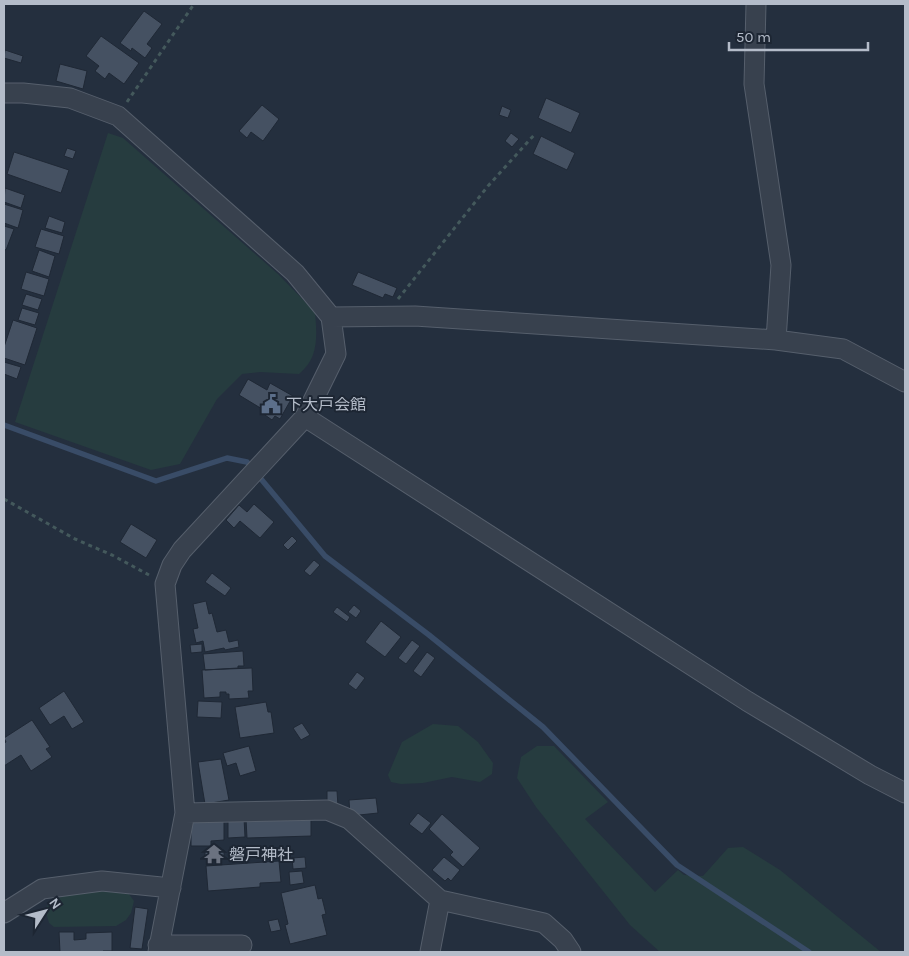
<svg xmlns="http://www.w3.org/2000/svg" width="909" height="956" font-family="Karla,'Noto Sans JP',sans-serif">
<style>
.green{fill:#263c3f}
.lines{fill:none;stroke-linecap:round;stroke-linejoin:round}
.stream{stroke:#394c67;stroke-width:5.5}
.building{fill:#455162;stroke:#1f2835}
.minor-casing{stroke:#565f6c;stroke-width:21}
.path{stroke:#44595c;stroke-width:3;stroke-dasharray:4 4;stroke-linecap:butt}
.minor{stroke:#38414e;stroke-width:19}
.labels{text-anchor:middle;stroke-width:4;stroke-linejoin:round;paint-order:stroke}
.poi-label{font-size:16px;fill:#b4bcc9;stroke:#1d2633;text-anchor:start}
</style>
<rect width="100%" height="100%" fill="#242f3e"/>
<path class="green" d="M108 133 123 138 278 274 315 312C317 336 319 358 299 374L260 372 242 374 217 399 180 464 151 470 15 422Z
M433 724 458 726 478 742 493 763 492 774 480 782 452 777 423 783 401 784 391 782 388 775 402 742Z
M537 746H554L608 802 585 819 655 892 678 870 684 875 703 876 728 848 743 847 780 870 881 952H660L630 925 536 807 517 778 521 757Z
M102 891 129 894 134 901 131 913 126 920 116 926 54 927 49 923 45 909C57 892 83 893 102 891Z"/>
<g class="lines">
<path class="stream" d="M4 425 156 481 227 458 247 462 325 556 429 635 543 727 677 865 809 952"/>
</g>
<path class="building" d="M144 11 162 24 147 44 152 48 145 58 132 48 131 51 120 43Z
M101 36 139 63 124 84 109 73 105 79 95 71 99 66 86 56Z
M5 50 23 56 21 63 4 58Z
M60 64 87 71 83 89 56 81Z
M546 98 580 113 571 133 538 118Z
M262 105 279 119 263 141 251 132 247 138 239 131Z
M502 106 511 110 508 118 499 115Z
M511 133 519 139 512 147 505 141Z
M541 136 575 153 567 170 533 154Z
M67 148 76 151 73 159 64 156Z
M14 152 69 170 61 193 7 174Z
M5 188 25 195 21 208 4 202Z
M4 204 23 210 18 228 4 223Z
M49 216 65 222 62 233 45 228Z
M4 226 14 229 6 250 4 249Z
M41 229 64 236 59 254 35 247Z
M39 250 55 256 49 277 32 271Z
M26 272 49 279 44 296 21 289Z
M358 272 397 288 393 297 385 294 383 298 352 285Z
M26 294 42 299 38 310 22 305Z
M22 308 39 313 35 325 18 320Z
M13 320 37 328 25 365 4 358V347Z
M4 362 21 367 17 379 4 374Z
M248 379 267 390 270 383 293 396 280 419 275 416 272 420 265 415 267 412 239 395Z
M254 504 274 522 260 538 240 521 234 528 226 520 239 505 247 512Z
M131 524 157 540 146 558 120 542Z
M292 536 297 541 288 550 283 545Z
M314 560 320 565 310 576 304 571Z
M212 573 231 588 225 596 205 582Z
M206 601 209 614 212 613 217 632 226 630 229 642 238 640 239 647 225 650 224 648 205 652 203 641 196 643 193 629 198 628 193 604Z
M354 605 361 611 356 618 348 612Z
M337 607 350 617 347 622 333 612Z
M381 621 401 637 385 657 365 642Z
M412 640 420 646 406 664 398 658Z
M202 644V652L191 653 190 645Z
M243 651 244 666H238V668L205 670 203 654Z
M427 652 435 658 421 677 413 671Z
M252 668 253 691H248L249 698 229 699V694H226V692H220V697L204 698 202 670Z
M357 672 365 678 356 690 348 684Z
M64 691 84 722 72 729 64 716 50 725 39 708Z
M198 701 222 702 221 718 197 717Z
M266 702 268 712H271L274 733 240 738 235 707Z
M32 720 50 747 46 749 52 757 31 771 21 755 4 766V743L6 742 4 738Z
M302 723 310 735 301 740 293 728Z
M249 746 256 771 240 776 236 763 227 766 223 753Z
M221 759 229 800 205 804 198 762Z
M327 791H337L338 806 327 805Z
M376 798 378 813 350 816 349 800Z
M418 813 431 823 422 834 409 824Z
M442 814 480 848 463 867 450 855 453 852 429 829Z
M311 817V836L247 838 246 819Z
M228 818H244L245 837 228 838Z
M191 820H224V840L211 841V846H191Z
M208 848H221L220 850H224V857H220V861L208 860V858H205V851H208Z
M305 857 306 868 293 869 292 858Z
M444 857 460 870 451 881 448 878 445 881 432 870Z
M279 861 281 882 260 883V887L208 891 206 866Z
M302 871 304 883 290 885 289 872Z
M315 885 318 899 322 898 326 914 322 915 327 935 290 944 285 925 288 924 281 893Z
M135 907 148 909 142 949 130 948Z
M278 919 281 930 271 932 268 921Z
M59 932H74V940L86 939V933L112 932V951H103V952H60Z"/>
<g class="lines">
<defs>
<path id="minor" d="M756 4 754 84 781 265 776 340
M4 93H23L70 98 118 116 295 273 331 317 336 354 305 417 182 550 172 565 165 584 185 813 158 952
M331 317 415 316 776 340 843 349 905 382
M305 417 747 701 870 775 905 793
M185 813 327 810 349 819 440 900 544 923 563 940 571 952
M4 913 42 889 102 881 171 888
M158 945H242
M430 952 440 900"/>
</defs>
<use href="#minor" class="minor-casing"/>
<path class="path" d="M127 102 194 4
M398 299 488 186 535 134
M4 499 75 539 112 555 149 575"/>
<use href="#minor" class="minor"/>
</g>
<defs>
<symbol id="civic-bare" viewBox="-9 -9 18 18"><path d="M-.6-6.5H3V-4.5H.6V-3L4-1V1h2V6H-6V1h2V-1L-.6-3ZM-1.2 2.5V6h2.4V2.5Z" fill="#5c6f8a" stroke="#1d2633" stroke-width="2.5" paint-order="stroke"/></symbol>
<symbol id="temple-bare" viewBox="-9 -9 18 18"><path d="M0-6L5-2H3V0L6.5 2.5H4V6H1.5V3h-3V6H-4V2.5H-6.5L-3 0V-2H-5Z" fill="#6b7280" stroke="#1d2633" stroke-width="2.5" paint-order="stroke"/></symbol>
</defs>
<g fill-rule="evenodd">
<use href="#civic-bare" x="257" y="390" width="28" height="28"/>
<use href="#temple-bare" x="200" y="840" width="28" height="28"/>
</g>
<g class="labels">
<g class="poi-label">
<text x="286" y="410">下大戸会館</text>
<text x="229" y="860">磐戸神社</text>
</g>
</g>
<rect width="909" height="956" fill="none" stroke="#b4bcc9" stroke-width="10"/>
<g transform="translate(45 911) rotate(54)" stroke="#1d2633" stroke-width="4" paint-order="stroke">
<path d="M0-4L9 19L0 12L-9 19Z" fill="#b4bcc9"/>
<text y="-8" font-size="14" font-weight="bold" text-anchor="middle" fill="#b4bcc9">N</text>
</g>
<path d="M729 42v8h139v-8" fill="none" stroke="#b4bcc9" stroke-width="2.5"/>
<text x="736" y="42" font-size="15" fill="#b4bcc9" stroke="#1d2633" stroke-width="4" paint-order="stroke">50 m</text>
</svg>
